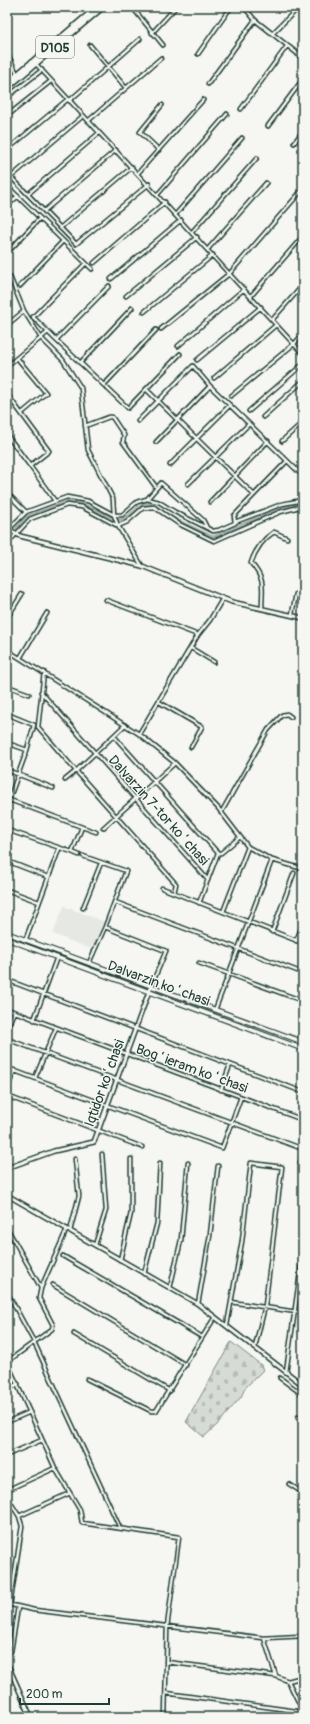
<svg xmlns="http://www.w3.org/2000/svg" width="310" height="1724" font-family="Pangolin,sans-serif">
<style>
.built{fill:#e6e8e4}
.cemetery{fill:url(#cemetery-stones);stroke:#7a8c85}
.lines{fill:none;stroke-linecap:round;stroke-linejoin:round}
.canal{stroke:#aab3ae;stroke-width:3}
.minor-casing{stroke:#1f3d34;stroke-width:5.5}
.tertiary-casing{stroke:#1f3d34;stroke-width:6}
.secondary-casing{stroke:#1f3d34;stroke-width:6}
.trunk-casing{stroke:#1f3d34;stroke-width:7}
.minor{stroke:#f6f6f2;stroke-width:2.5}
.tertiary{stroke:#f6f6f2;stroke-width:3}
.secondary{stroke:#f6f6f2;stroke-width:3.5}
.trunk{stroke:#f6f6f2;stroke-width:4}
.labels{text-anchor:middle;stroke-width:3;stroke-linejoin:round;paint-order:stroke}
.shield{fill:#f6f6f2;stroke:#60746d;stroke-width:1}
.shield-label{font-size:13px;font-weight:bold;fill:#1f3d34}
.street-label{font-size:14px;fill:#1f3d34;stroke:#f6f6f2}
</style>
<defs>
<pattern id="cemetery-stones" width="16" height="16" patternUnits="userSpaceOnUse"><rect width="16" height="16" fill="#d6dbd6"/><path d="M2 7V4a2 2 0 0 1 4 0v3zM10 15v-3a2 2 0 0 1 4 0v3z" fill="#b7bdb8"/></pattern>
</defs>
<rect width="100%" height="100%" fill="#f6f6f2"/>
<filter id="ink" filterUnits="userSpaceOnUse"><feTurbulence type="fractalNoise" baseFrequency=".025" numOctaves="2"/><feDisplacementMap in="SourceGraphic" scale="8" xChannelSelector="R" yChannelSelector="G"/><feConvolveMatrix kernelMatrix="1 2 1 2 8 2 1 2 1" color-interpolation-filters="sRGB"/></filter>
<g filter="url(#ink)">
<path class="built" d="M64 906 105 922 94 950 53 934Z"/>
<path class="cemetery" d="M231 1342 261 1365 263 1370 245 1388 241 1397 217 1425 204 1437 186 1422Z"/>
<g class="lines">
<path class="canal" d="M7 539 26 517 67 502 80 503 118 520C131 520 136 504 149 503L175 519 213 537 276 510 303 503"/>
<defs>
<path id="minor" d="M132 7 163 45
M244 7 255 20 303 58
M152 33 176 7
M272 34 299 7
M90 45 126 88
M7 52 17 74
M198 54 231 7
M298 55 303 50
M36 64 303 354
M208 84 255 20
M7 97 42 70
M69 101 140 39
M241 109 287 46
M7 116 51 81
M88 121 161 58
M268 126 303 79
M294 143 303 131
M7 150 68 99
M159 150 140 132 162 105
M7 173 11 177 83 116
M138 173 203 100
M11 177 76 244 149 184
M7 186 92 269
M28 194 99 133
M158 194 227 114
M7 206 18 196
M44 211 116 150
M176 214 242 138
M60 228 132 167
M192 232 257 158
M208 249 266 183
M7 253 40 218
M86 263 33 317 56 340 109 286
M94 263 165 202
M7 274 10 277 24 311 41 338 63 360 81 388 88 450 113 499 114 515 118 526 142 566
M111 279 181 220
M20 286 63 241
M126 296 197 237
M251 296 303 236
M144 312 213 255
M272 320 303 285
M7 325 24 311
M161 329 230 273 303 189
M56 340 128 408 180 354
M178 346 244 289
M17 358 46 393 22 413
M197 360 261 307
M80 363 132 308
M7 366 48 332
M214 378 276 325
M104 385 156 330
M146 389 254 495 287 461
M7 394 49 451 30 466 7 435
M231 396 294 344 303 334
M249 411 303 364
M263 417 303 381
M138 421 193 366 210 386 303 476
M85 426 109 417H112L124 435 123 442 156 487
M282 441 303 422
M156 442 210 386
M302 464 303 463
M170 465 230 405
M30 466 55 501
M188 484 249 424
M7 493 26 512
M254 495 234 516 235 522 282 504 303 500
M147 499 159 502 175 512 213 531 219 530 235 523
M210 502 268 441
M7 531 26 512 67 497 88 501 114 515H122L137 502 147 499 161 483 203 520 207 528
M7 544 30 519 67 505 82 507 118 526 127 522 143 508 154 507 179 524 214 541 280 512 303 506
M106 600 198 635
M262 607C262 586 266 581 251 563 255 551 263 539 274 532L287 538
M292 614 296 594 303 586
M7 618 22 594
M191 648 214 662
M7 650 139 734 175 763 218 808 248 847 272 860 300 868 303 871
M20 658 47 613
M44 672 38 727 76 771 125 725
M7 686 29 694
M41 692 208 880
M159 702 202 727 191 747
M7 714 34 725 27 750 7 805
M139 734 198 635 210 620 223 598
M114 736 218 853
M7 743 27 750
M7 770 53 788
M65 780 76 771 176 884 174 893
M7 799 82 827 72 852 7 830
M221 813 268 730 282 715 287 714 291 717
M82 827 96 832
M103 828 175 763
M72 852 79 855
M83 856 126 871 105 927 89 963
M7 861 48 877
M162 888 303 943
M7 890 39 902
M115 902 303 973
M199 903 218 853H221L240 837
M83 908 101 863
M223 912 248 847
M105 927 166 951 151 986
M272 932 294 873
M25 941 59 849
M296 941 303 924
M199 963 303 1001
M7 980 303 1092
M7 1009 303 1120
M215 1010 272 860
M34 1020 57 957
M7 1029 14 1012
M7 1039 303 1149
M7 1068 222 1148 241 1097
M35 1078 56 1028
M221 1090 230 1065
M7 1091 14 1070
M7 1096 142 1147
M303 1154 300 1163H303
M7 1228 41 1288
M70 1231 79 1196 75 1159
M95 1245 106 1210 102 1154
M63 1256 202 1337
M120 1260 131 1213V1159
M144 1274 157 1223 160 1163
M53 1285 186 1365
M170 1288 181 1240 188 1163
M7 1292 34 1342 120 1528
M231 1302 303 1313
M198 1304 210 1235 218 1166
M227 1325 242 1241 251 1163 282 1167 265 1306 255 1347
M74 1334 170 1391
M7 1362 55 1468 80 1510 82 1523 179 1537 167 1627 165 1717
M7 1362 52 1329 53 1325 39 1298 41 1288 67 1229
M286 1372 303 1253
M280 1378 302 1394 303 1393
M87 1379 151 1411H156L215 1317
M7 1389 18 1384
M298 1417 303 1422
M7 1422 30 1412
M7 1455 42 1440
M289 1484 300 1491 303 1490
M7 1490 55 1468
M7 1497 19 1516 22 1526 10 1605
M19 1516 70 1493
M7 1604 34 1610 264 1638 303 1636
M264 1638 276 1676 288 1681 303 1711
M11 1651 18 1607
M166 1662 276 1676
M288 1681 303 1677
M166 1693 303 1712"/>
<path id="tertiary" d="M7 529 20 536 142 566 232 602 303 618
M7 1168 54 1151 94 1142 151 986
M7 1195 198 1304 303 1385
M7 1663 31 1717"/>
<path id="secondary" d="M7 933 303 1042
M7 939 303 1049"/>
<path id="trunk" d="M7 83 97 7
M7 88 103 7"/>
</defs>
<use href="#minor" class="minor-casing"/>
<use href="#tertiary" class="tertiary-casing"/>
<use href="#secondary" class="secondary-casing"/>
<use href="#trunk" class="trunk-casing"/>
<use href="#minor" class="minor"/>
<use href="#tertiary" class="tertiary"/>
<use href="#secondary" class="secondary"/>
<use href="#trunk" class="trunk"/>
</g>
</g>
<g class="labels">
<rect class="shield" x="36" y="36" width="38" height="22" rx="3"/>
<g class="shield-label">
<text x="55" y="52">D105</text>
</g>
<g class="street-label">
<text transform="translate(159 810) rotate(48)" y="5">Dalvarzin 7-tor koʻchasi</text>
<text transform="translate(159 983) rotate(20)" y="5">Dalvarzin koʻchasi</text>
<text transform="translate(192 1068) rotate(20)" y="5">Bogʻieram koʻchasi</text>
<text transform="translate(104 1083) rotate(-70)" y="5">Iqtidor koʻchasi</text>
</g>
</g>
<rect width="310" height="1724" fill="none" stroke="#f6f6f2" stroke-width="24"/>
<rect x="12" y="12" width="286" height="1700" fill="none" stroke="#1f3d34" stroke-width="1.5" filter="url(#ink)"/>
<path d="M20 1698v6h89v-6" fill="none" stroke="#1f3d34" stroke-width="2"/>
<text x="26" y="1698" font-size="12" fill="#1f3d34" stroke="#f6f6f2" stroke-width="3" paint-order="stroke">200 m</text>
</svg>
